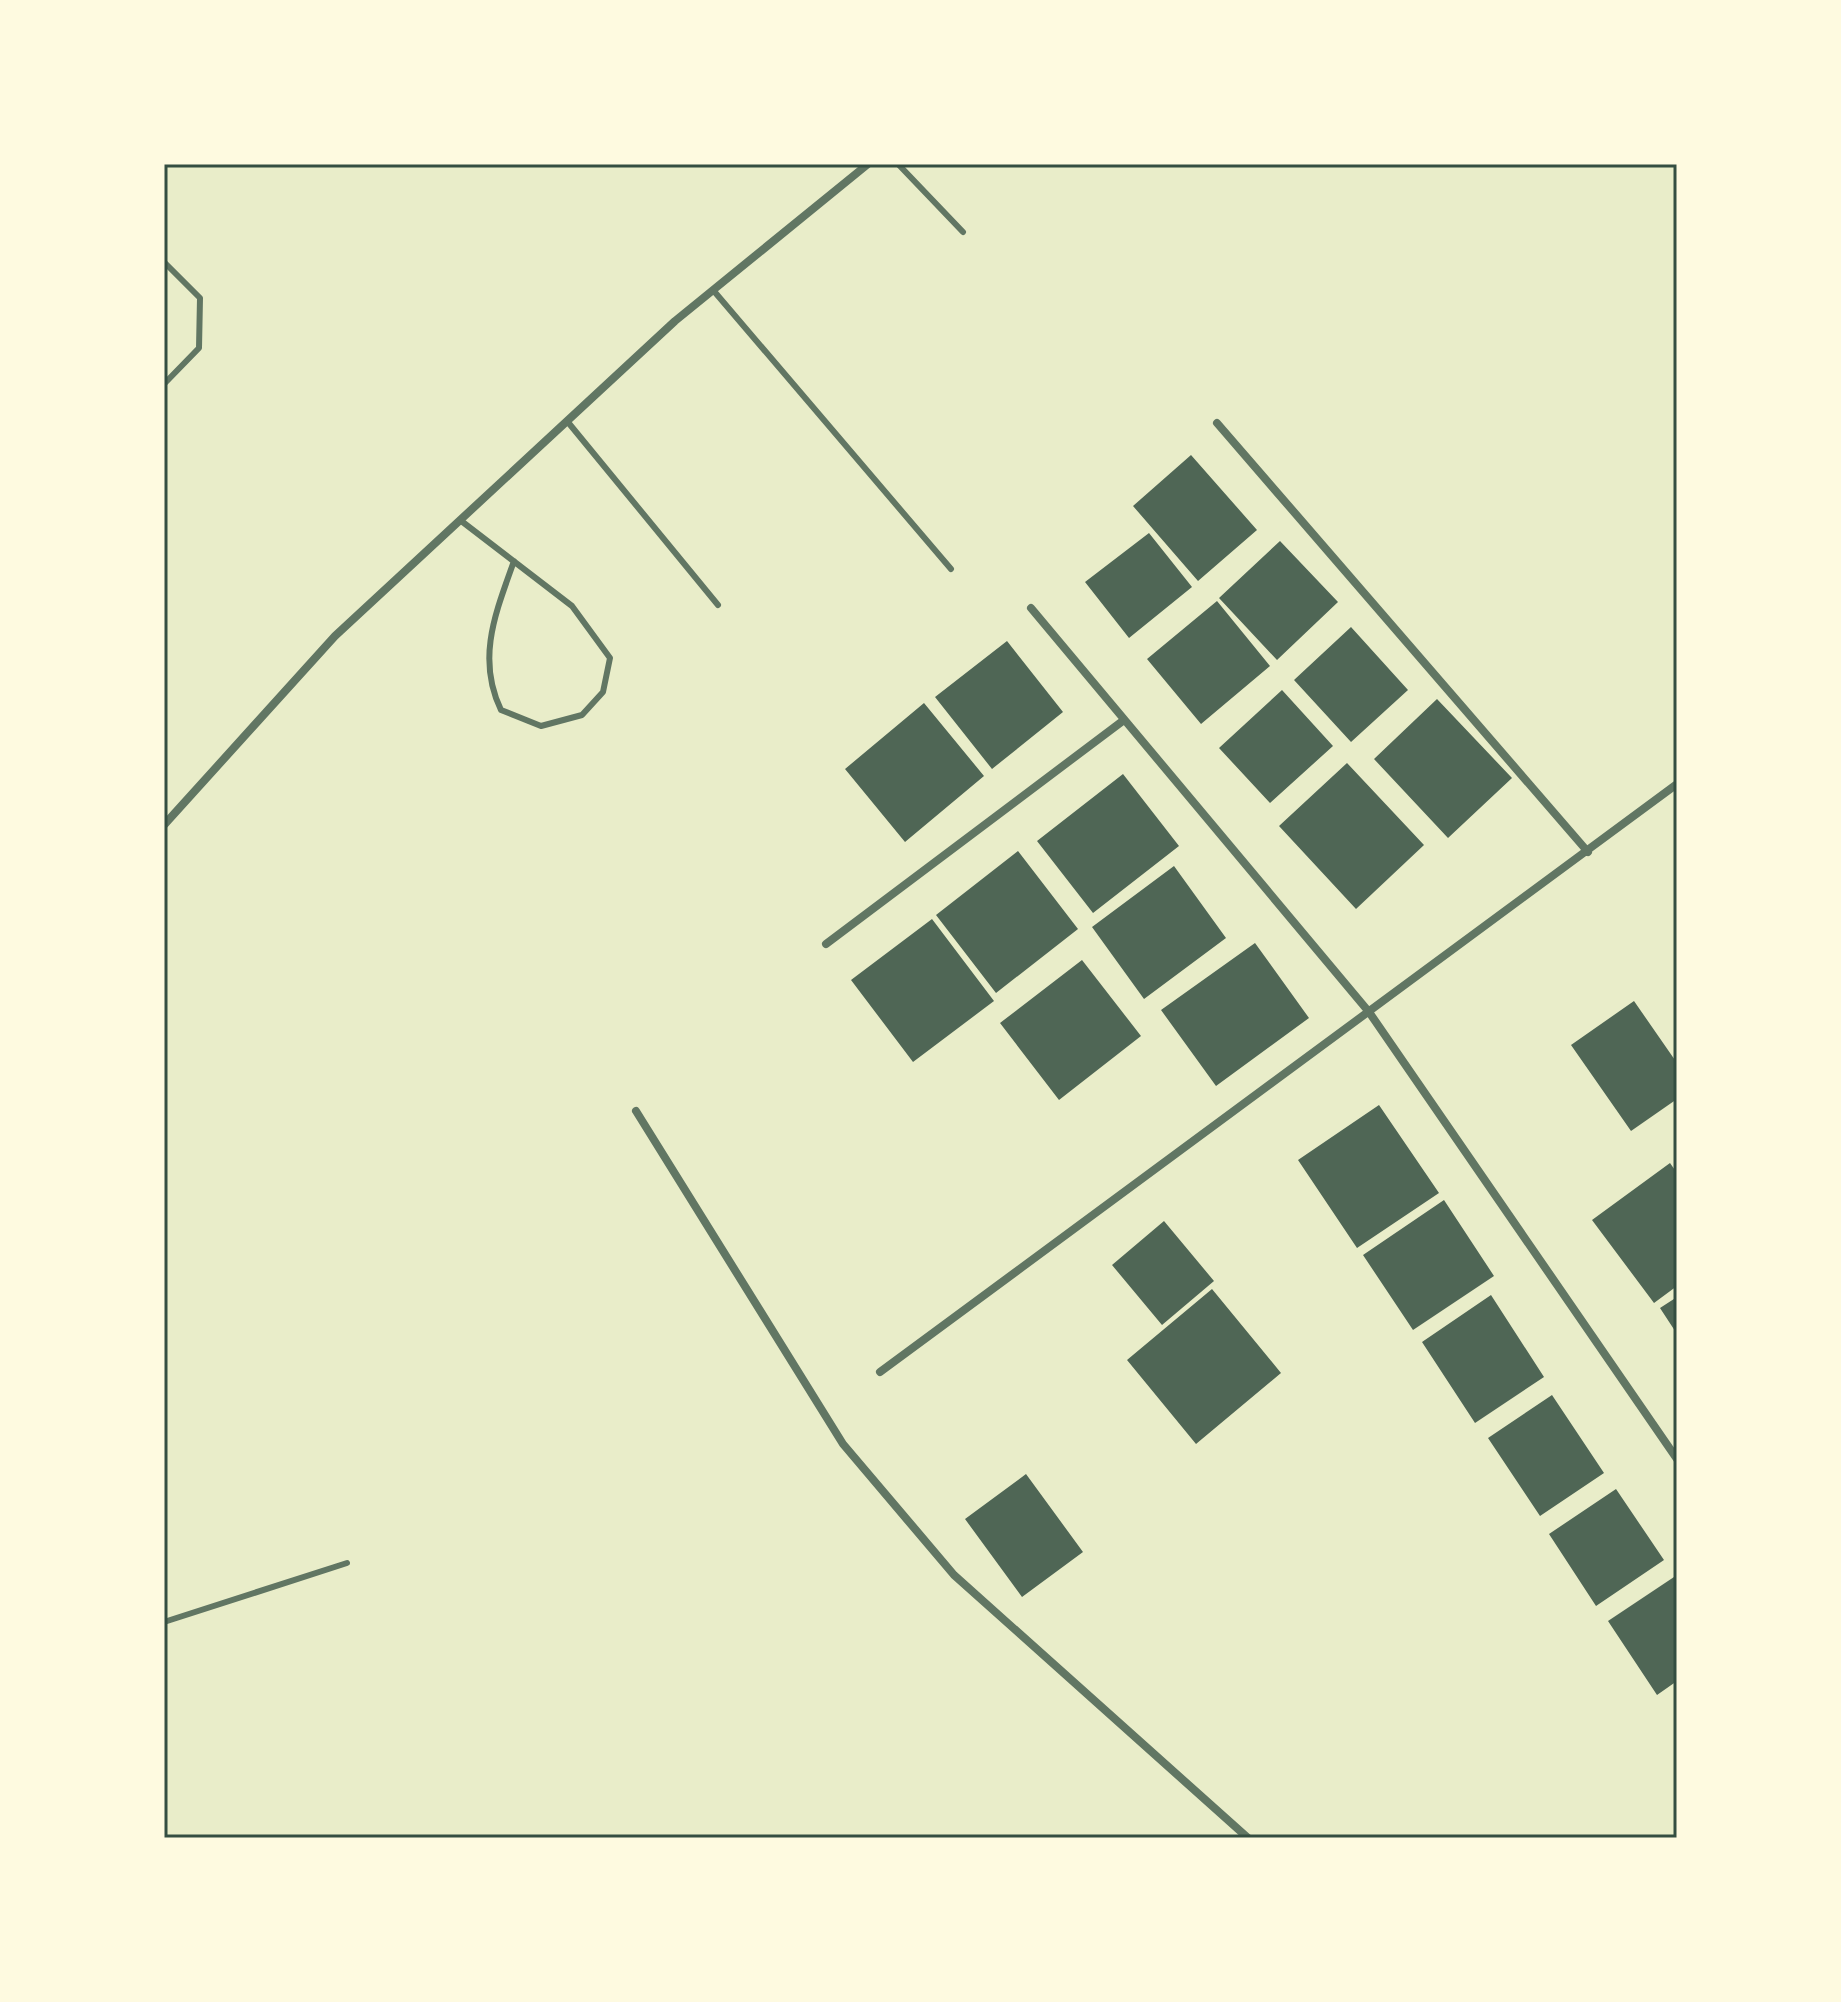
<svg xmlns="http://www.w3.org/2000/svg" width="1841" height="2002" font-family="Ubuntu,sans-serif">
<style>
.building{fill:#4f6655}
.lines{fill:none;stroke-linecap:round;stroke-linejoin:round}
.service{stroke:#617663;stroke-width:6}
.minor{stroke:#617663;stroke-width:8}
.neatline{fill:none;stroke:#344e41;stroke-width:3}
</style>
<rect width="100%" height="100%" fill="#e9edc9"/>
<path class="building" d="M1191 455 1257 530 1198 581 1133 506Z
M1149 533 1192 587 1129 638 1085 582Z
M1280 541 1338 602 1277 660 1219 598Z
M1217 601 1270 666 1201 724 1147 659Z
M1351 627 1408 690 1351 742 1294 680Z
M1007 641 1063 712 992 769 935 697Z
M1282 690 1333 746 1270 803 1219 748Z
M1437 699 1512 778 1448 838 1374 759Z
M924 703 984 776 905 842 845 769Z
M1347 763 1424 845 1356 909 1279 826Z
M1123 774 1179 846 1093 913 1037 841Z
M1018 851 1078 929 996 993 936 915Z
M1174 866 1226 938 1144 999 1092 927Z
M932 919 994 1001 913 1062 851 980Z
M1255 943 1309 1018 1216 1086 1161 1010Z
M1082 960 1141 1036 1059 1100 1000 1023Z
M1634 1001 1677 1063V1099L1631 1131 1571 1045Z
M1379 1105 1439 1193 1357 1248 1298 1160Z
M1670 1163 1677 1173V1286L1654 1303 1592 1220Z
M1444 1200 1494 1276 1413 1330 1363 1255Z
M1164 1221 1214 1281 1162 1325 1112 1265Z
M1212 1289 1281 1373 1196 1444 1127 1360Z
M1491 1295 1544 1377 1475 1423 1422 1342Z
M1677 1297V1334L1660 1308Z
M1552 1395 1604 1473 1540 1516 1488 1438Z
M1026 1474 1083 1552 1022 1597 965 1519Z
M1616 1489 1664 1560 1596 1606 1549 1534Z
M1674 1577 1677 1681 1657 1695 1608 1621Z"/>
<g class="lines">
<path class="service" d="M898 164 963 232
M164 262 200 298 199 348 164 384
M713 290 951 569
M567 421 718 605
M460 520 572 606 610 658 603 692 582 715 541 726 501 710C476 658 496 612 514 561
M164 1622 347 1563"/>
<path class="minor" d="M1217 423 1588 852
M1031 608 1369 1012 1677 1459
M164 825 335 636 675 321 868 164
M826 944 1124 720
M636 1111 843 1444 954 1575 1248 1838
M880 1372 1677 784"/>
</g>
<rect width="1841" height="2002" fill="none" stroke="#fefae0" stroke-width="332"/>
<rect x="166" y="166" width="1509" height="1670" class="neatline"/>
</svg>
